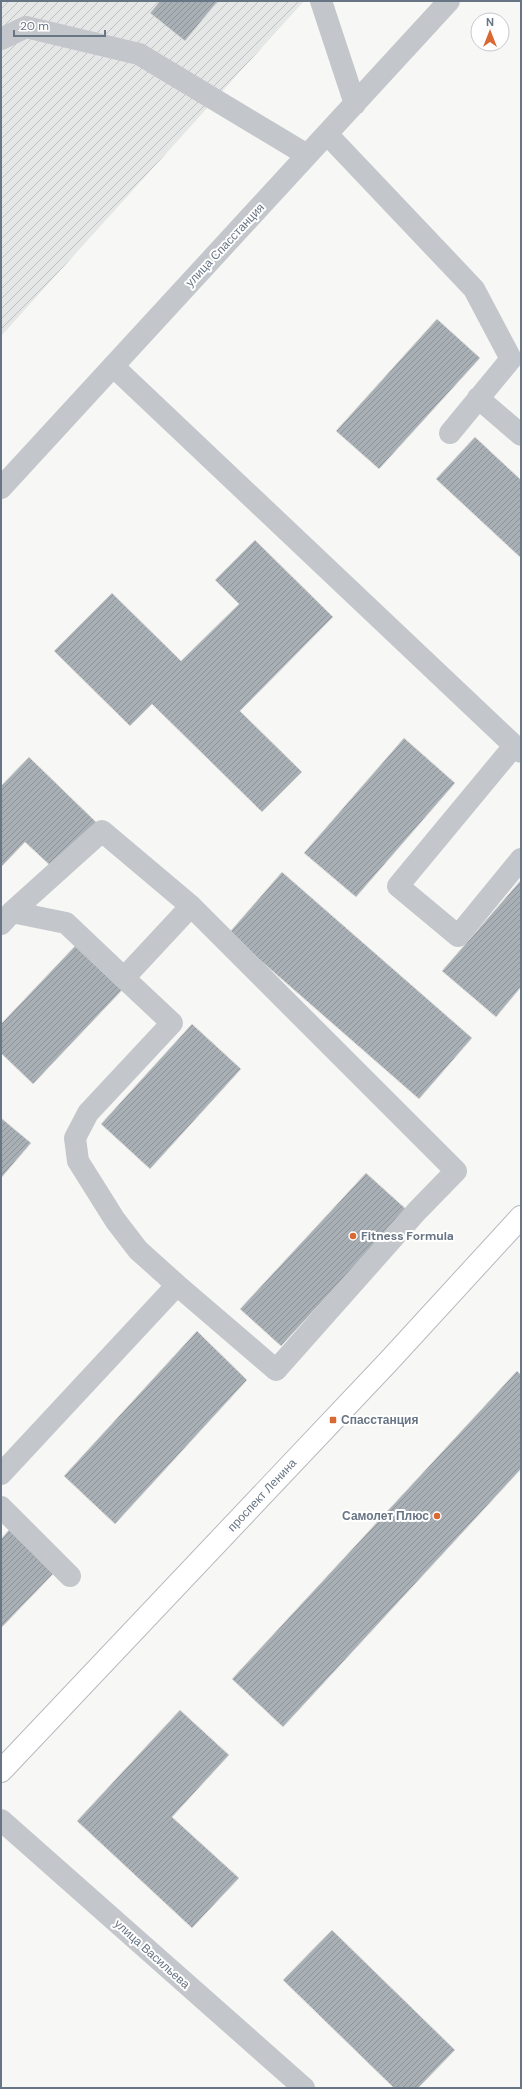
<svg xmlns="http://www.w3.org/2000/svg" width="522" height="2089" font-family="'DM Sans',sans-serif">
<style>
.industrial{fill:url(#industrial-furrows)}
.building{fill:url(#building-hatch);stroke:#d9d9d7}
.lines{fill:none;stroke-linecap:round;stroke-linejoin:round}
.major-casing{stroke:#b6babe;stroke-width:24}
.minor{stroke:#c3c6ca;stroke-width:22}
.major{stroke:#fff;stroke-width:22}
.poi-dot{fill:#da6833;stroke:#fff;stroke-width:1.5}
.labels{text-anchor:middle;stroke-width:4;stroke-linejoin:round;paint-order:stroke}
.street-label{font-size:12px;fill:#687584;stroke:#fff}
.poi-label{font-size:12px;font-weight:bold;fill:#687584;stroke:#fff;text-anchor:start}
</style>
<defs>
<pattern id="industrial-furrows" width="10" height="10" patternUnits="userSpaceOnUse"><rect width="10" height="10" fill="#e5e6e6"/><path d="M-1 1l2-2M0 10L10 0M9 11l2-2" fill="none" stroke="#bdbfc0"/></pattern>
<pattern id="building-hatch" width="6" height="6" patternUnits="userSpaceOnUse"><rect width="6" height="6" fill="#a8afb5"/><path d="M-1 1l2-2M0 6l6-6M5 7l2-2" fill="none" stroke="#8d9399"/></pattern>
</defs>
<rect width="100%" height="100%" fill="#f7f7f5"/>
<path class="industrial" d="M1 1H304L1 336Z"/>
<path class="building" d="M160 1H218L185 41 150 13Z
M437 319 480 358 379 469 336 431Z
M475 437 521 480V558L436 479Z
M255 540 333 617 240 711 302 772 262 812 152 704 130 726 54 651 112 593 181 661 239 604 215 580Z
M404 738 455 783 356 897 304 853Z
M29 757 98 824 54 869 25 842 1 867V786Z
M282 872 472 1038 419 1099 229 933Z
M521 880V987L496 1017 442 971Z
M77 944 124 988 33 1084 1 1053V1024Z
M192 1024 241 1069 150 1169 101 1124Z
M1 1118 31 1143 1 1178Z
M366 1173 407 1210 281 1346 240 1309Z
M197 1331 247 1380 115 1524 64 1476Z
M517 1371 521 1375V1469L283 1727 232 1679Z
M9 1530 54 1573 1 1628V1539Z
M180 1710 229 1755 172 1817 239 1878 192 1928 77 1821Z
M332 1930 455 2050 418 2088H394L283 1980Z"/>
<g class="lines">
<defs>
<path id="major" d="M1 1771 388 1362 521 1217"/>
</defs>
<use href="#major" class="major-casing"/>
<path class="minor" d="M321 1 355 104
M1 39 26 27 139 54 307 155
M327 134 474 289 511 359 450 433
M113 366 521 752
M478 398 521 435
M1 488 449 1
M514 746 398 886 458 936 521 859
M1 924 12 912 102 831 191 906 124 978 66 923 12 912
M177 1285 276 1370 417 1211 456 1171 191 906
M1 1474 177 1285 138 1250 115 1220 78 1161 75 1138 88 1113 172 1023 124 978
M1 1507 70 1576
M1 1820 304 2088"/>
<use href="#major" class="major"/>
</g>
<g class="poi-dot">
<circle cx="353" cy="1236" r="4"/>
<rect x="329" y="1416" width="8" height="8" rx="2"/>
<circle cx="437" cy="1516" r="4"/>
</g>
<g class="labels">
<g class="street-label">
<text transform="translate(225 245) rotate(-47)" y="4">улица Спасстанция</text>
<text transform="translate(262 1495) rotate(-47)" y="4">проспект Ленина</text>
<text transform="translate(152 1954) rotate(42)" y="4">улица Васильева</text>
</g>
<g class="poi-label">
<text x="361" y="1240">Fitness Formula</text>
<text x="341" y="1424">Спасстанция</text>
<text x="429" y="1520" text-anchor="end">Самолет Плюс</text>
</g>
</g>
<rect width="522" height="2089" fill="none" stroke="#687584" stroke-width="4"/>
<g transform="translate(490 32)"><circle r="19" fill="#ffffff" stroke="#c3c8ce"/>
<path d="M0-3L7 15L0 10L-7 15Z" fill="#da6833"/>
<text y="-6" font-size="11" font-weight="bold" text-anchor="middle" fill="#687584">N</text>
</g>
<path d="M14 30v6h91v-6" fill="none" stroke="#687584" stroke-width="2"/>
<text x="20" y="30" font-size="12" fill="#687584" stroke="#ffffff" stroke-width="3" paint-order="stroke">20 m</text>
</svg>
